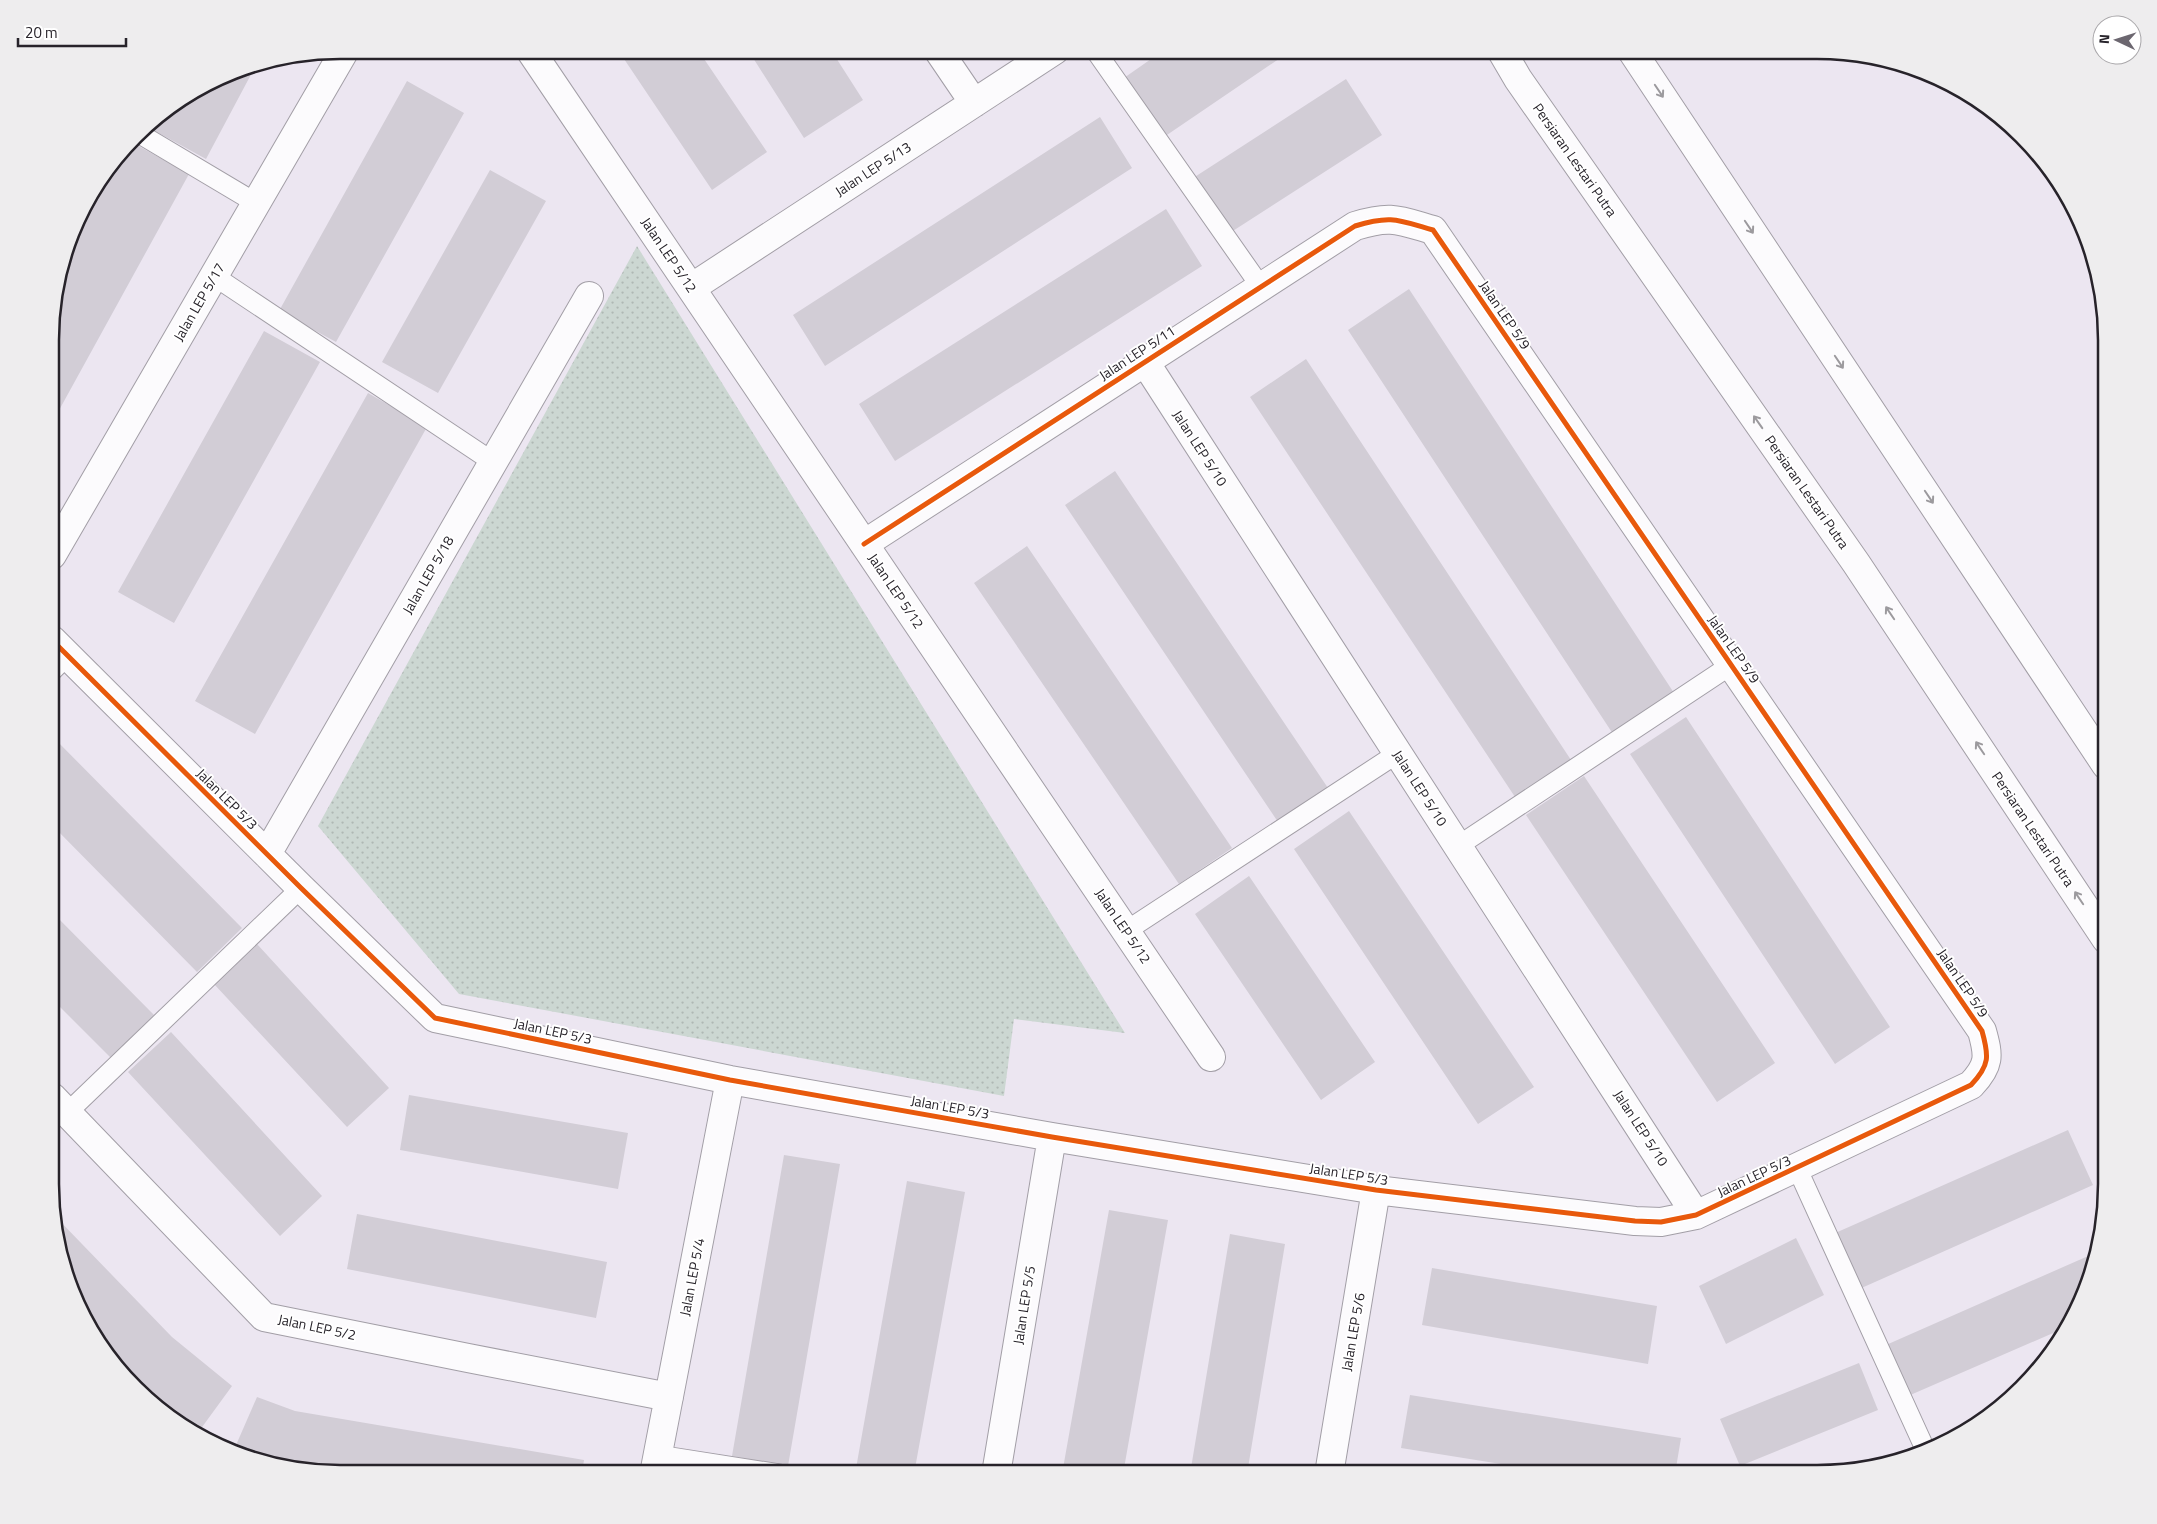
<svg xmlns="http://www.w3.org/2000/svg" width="2157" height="1524" font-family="'Titillium Web',sans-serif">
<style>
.grass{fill:url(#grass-dots)}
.building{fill:#d2cdd6}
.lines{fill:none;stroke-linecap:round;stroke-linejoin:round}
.service-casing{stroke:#a29ea6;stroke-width:21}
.minor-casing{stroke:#a29ea6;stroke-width:30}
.tertiary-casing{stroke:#a29ea6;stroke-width:30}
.service{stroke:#fcfbfd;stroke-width:19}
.minor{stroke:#fcfbfd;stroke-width:28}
.tertiary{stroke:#fcfbfd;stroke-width:28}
.cycleway-casing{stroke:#fff;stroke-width:8}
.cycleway{stroke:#e8590c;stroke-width:5}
.oneway{stroke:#9c9a9e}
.labels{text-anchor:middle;stroke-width:4;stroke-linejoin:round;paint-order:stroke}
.street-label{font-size:14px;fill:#27232a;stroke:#fff}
.rim{fill:none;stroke:#27232a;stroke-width:2.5}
</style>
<defs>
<pattern id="grass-dots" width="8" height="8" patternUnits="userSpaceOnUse" patternTransform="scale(1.25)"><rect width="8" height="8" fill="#ccd7d2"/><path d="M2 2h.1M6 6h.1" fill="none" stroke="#afb8b4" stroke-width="1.8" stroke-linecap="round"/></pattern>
</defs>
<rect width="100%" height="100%" fill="#ece6f1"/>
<path class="grass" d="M637 246 1125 1033 1014 1019 1004 1096 459 994 318 826Z"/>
<path class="building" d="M618 50H698L767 152 712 190Z
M748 50H831L863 100 804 138Z
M1164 50H1292L1161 139 1121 80Z
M255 67 206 159 146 126 149 122 229 72Z
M1346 79 1382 135 1225 236 1190 180Z
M407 81 464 113 336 342 279 311Z
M1100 117 1132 168 825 366 793 315Z
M133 143 189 174 52 423V302L70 243 108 175Z
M490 170 546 201 438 393 382 362Z
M1166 209 1202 266 895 461 859 404Z
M1409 289 1674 693 1613 734 1348 330Z
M264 331 320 362 174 623 118 592Z
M1306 359 1571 760 1515 797 1250 397Z
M368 393 427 427 255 734 195 701Z
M1115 471 1330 791 1280 825 1065 505Z
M1027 546 1232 848 1179 884 974 583Z
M1686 717 1890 1027 1835 1064 1630 754Z
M52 736 242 928 197 972 52 825Z
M1584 776 1775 1063 1717 1102 1526 815Z
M1349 811 1534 1087 1478 1124 1294 849Z
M1249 876 1375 1062 1321 1100 1195 914Z
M52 912 154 1015 111 1058 52 999Z
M257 944 389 1088 347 1127 214 984Z
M171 1032 322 1196 280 1236 128 1072Z
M409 1095 628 1133 618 1189 400 1150Z
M2068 1130 2093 1185 1857 1290 1833 1234Z
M784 1155 840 1164 788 1466 732 1456Z
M907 1181 965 1192 914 1474H855Z
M1109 1210 1168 1220 1123 1474H1062Z
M52 1213 172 1337 232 1386 197 1434 171 1418 151 1399 89 1329 52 1222Z
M357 1214 607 1262 596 1318 347 1269Z
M1230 1234 1285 1244 1247 1474H1190Z
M1796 1238 1824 1295 1726 1344 1699 1286Z
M2095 1253 2085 1295 2067 1327 1908 1396 1886 1345Z
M1432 1268 1657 1306 1648 1364 1422 1325Z
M1859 1363 1878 1410 1740 1466 1720 1419Z
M1410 1395 1681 1438 1675 1474H1563L1401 1448Z
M257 1397 295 1411 584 1460 582 1473H321L233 1452Z"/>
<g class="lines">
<defs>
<path id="service" d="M1095 50 1261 287
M140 134 256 203
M214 276 493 462
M52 671 68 655
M1458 846 1731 665
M1126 931 1398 753
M67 1113 301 888
M1797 1168 1926 1451
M658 1455 780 1474"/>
<path id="minor" d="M530 50 1211 1057
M938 50 974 103
M691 288 1055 50
M1145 362 1696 1215
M52 555 345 50
M52 640 301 888 435 1018 730 1080 1052 1137 1376 1190 1635 1221 1661 1222 1696 1215 1971 1085C1990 1065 1989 1056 1982 1031L1433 230C1398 220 1391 215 1355 226L864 544
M267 854 589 296
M52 1097 264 1317 468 1358 669 1397
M654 1474 730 1080
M996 1474 1052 1137
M1329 1474 1376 1190"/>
<path id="tertiary" d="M1501 50 1518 79 1856 563 2106 939
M1632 51 2106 765"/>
</defs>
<use href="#service" class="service-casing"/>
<use href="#minor" class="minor-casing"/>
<use href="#tertiary" class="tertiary-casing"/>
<use href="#service" class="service"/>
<use href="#minor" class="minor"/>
<use href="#tertiary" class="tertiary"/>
<defs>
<path id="cycleway" d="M52 640 301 888 435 1018 730 1080 1052 1137 1376 1190 1635 1221 1661 1222 1696 1215 1971 1085C1990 1065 1989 1056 1982 1031L1433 230C1398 220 1391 215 1355 226L864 544"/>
</defs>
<use href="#cycleway" class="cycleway-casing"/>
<use href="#cycleway" class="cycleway"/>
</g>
<defs><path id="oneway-shaft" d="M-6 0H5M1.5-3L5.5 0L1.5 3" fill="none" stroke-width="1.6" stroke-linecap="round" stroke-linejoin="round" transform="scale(1.25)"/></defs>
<g class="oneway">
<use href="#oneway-shaft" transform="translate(1659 91) rotate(56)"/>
<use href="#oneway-shaft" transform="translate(1749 227) rotate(56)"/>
<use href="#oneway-shaft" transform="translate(1839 362) rotate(56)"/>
<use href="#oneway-shaft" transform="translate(1758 422) rotate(-125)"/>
<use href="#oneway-shaft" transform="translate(1929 497) rotate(56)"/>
<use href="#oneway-shaft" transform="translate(1890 613) rotate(-124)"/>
<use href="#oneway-shaft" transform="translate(1980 748) rotate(-124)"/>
<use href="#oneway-shaft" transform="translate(2079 898) rotate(-124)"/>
</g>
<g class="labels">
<g class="street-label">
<text transform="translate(1575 160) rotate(55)" y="5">Persiaran Lestari Putra</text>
<text transform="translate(873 169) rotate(-33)" y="5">Jalan LEP 5/13</text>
<text transform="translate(669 255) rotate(56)" y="5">Jalan LEP 5/12</text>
<text transform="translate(199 302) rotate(-60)" y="5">Jalan LEP 5/17</text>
<text transform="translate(1505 315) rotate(56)" y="5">Jalan LEP 5/9</text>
<text transform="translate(1137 353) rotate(-33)" y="5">Jalan LEP 5/11</text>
<text transform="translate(1200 448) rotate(57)" y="5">Jalan LEP 5/10</text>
<text transform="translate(1807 492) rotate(55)" y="5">Persiaran Lestari Putra</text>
<text transform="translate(428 575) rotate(-60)" y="5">Jalan LEP 5/18</text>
<text transform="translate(896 591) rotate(56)" y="5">Jalan LEP 5/12</text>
<text transform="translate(1734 649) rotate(55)" y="5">Jalan LEP 5/9</text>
<text transform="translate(1420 788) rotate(57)" y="5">Jalan LEP 5/10</text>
<text transform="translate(227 799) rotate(45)" y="5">Jalan LEP 5/3</text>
<text transform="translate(2033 829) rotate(56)" y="5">Persiaran Lestari Putra</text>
<text transform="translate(1123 926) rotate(56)" y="5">Jalan LEP 5/12</text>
<text transform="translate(1963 983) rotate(56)" y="5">Jalan LEP 5/9</text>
<text transform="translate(553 1031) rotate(12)" y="5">Jalan LEP 5/3</text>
<text transform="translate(950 1107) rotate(10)" y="5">Jalan LEP 5/3</text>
<text transform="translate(1641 1128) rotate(57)" y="5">Jalan LEP 5/10</text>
<text transform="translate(1349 1174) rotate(9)" y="5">Jalan LEP 5/3</text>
<text transform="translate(1754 1176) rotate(-25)" y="5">Jalan LEP 5/3</text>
<text transform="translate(692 1277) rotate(-79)" y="5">Jalan LEP 5/4</text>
<text transform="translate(1024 1305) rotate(-81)" y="5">Jalan LEP 5/5</text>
<text transform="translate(317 1327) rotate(12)" y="5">Jalan LEP 5/2</text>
<text transform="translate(1353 1332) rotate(-80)" y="5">Jalan LEP 5/6</text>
</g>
</g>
<path d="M0 0H2157V1524H0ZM340 59H1817A281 281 0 0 1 2098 340V1184A281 281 0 0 1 1817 1465H340A281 281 0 0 1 59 1184V340A281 281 0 0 1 340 59Z" fill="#eeedee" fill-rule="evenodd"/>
<path class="rim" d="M340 59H1817A281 281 0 0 1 2098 340V1184A281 281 0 0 1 1817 1465H340A281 281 0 0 1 59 1184V340A281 281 0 0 1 340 59Z"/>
<g transform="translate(2117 40) rotate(274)"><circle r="24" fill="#ffffff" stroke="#a9a7aa"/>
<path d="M0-4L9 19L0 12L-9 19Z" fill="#6c6770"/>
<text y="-8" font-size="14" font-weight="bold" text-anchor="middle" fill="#27232a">N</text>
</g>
<path d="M18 38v8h108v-8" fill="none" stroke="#27232a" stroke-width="2.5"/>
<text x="25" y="38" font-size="15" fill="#27232a" stroke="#ffffff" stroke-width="4" paint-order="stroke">20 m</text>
</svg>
